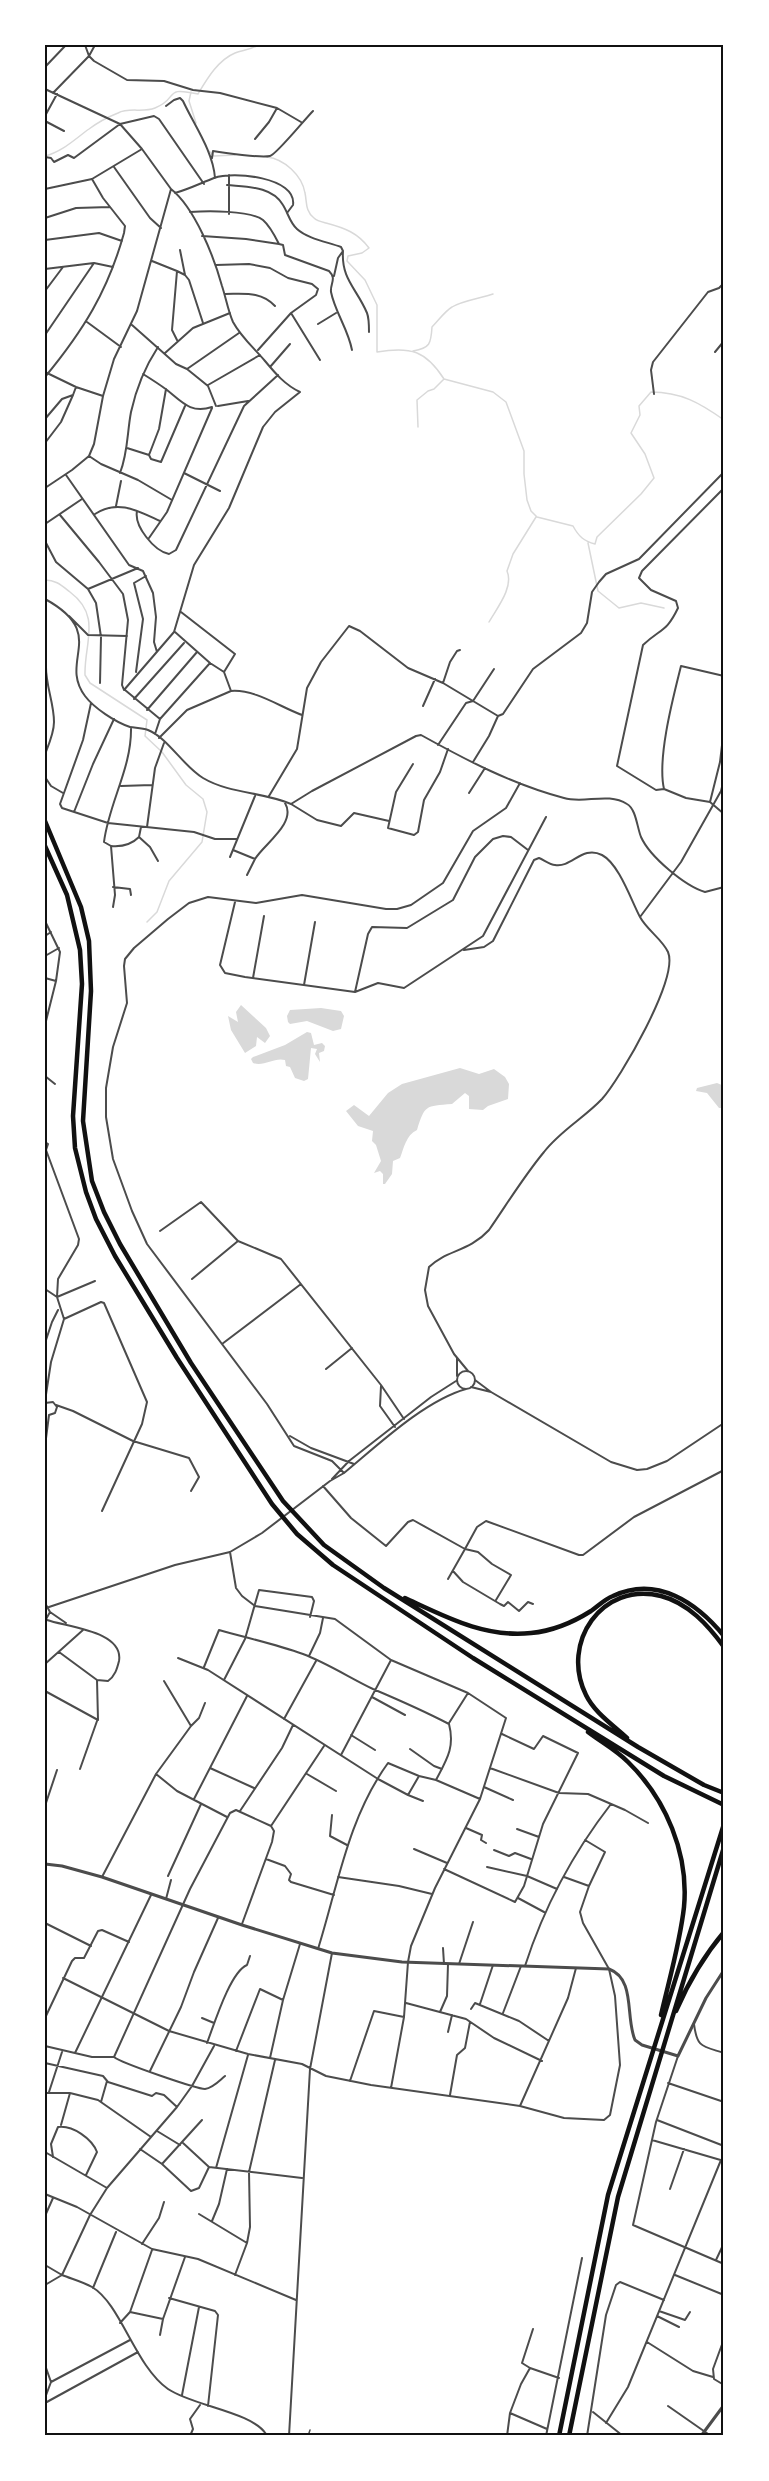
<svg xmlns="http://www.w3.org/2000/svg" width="769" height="2481" font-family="'DM Sans',sans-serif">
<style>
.water{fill:#d9d9d9}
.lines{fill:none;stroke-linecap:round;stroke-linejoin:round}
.stream{stroke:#d9d9d9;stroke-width:1.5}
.service{stroke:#4c4c4c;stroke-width:1.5}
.minor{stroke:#4c4c4c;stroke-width:2}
.tertiary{stroke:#4c4c4c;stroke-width:3}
.motorway{stroke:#111;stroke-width:4.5}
.neatline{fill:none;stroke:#111;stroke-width:2}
</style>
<rect width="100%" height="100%" fill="#fff"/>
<path class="water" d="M241 1005 266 1028 270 1036 265 1043 257 1037 256 1046 245 1053 231 1030 228 1016 238 1022 236 1012Z
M321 1008 341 1011 344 1016 341 1029 333 1031 307 1021 290 1024 288 1022 287 1016 290 1010Z
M307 1032 311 1033 314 1045 322 1043 325 1046 324 1051 319 1053 320 1062 315 1054 317 1049 311 1048 308 1079 304 1081 295 1078 290 1067 286 1066 285 1060C274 1057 264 1067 253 1063L251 1059 253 1057 285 1045Z
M460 1068 479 1074 494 1069 505 1077 509 1084 508 1099 488 1106 483 1110 469 1109V1096L465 1093 452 1104C425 1106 425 1105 417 1130 406 1135 404 1148 400 1158L393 1161 392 1174 385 1184H383V1174L380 1171 374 1173 381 1161 376 1145 372 1141 373 1131 358 1126 346 1111 354 1105 369 1116 388 1093 402 1084Z
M717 1083 724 1086V1108H719L707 1093 696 1091 697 1088Z"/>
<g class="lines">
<path class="stream" d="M191 92 189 101 196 123
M209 151 214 156 235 155
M45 156C62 152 75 139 89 129 97 123 108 117 118 113 129 107 143 113 155 108 180 98 162 86 198 94 207 79 218 60 235 53 243 50 250 50 258 45
M267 157C284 159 302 175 305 193 307 202 305 211 314 218 317 221 322 222 326 223 345 228 358 233 369 248L362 253 348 256 347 261 365 280 377 305V352C411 346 426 351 444 379L493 392 506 402 524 451V474L527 500 531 511 537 517 573 526C579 537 584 541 595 544L597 537 641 494 654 478 645 454 631 433 640 415 639 406 651 392C681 392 700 403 724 420
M413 351C430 348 431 344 432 327 438 321 445 311 452 307 461 301 481 298 493 294
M418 427 417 400 428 391 434 389 444 379
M588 543 598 591 619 608 641 603 664 608
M45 580C56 580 61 585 70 592 102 616 84 643 85 675L90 683 147 720 145 736 162 752 186 785 203 799 207 812 202 842 169 881 157 912 147 922
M489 622C497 608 514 587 507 571L513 554 536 517"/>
<path class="service" d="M308 2436 310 2430"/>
<path class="minor" d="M85 45 89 56 94 61 127 80 164 81 193 90 220 93 277 108 301 122
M45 67 66 45
M45 89 120 124 142 149 171 189 137 311 114 359 103 396 94 444 89 456 72 470 45 488
M53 93 89 56 95 45
M166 106 174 100 180 98 183 101C194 125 213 151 215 178
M45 116 57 94
M45 121 64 131
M255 139 269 122 277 108
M45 157 51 158 54 162 68 155 74 158 120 124 154 116 159 119 204 184
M212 158 213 151C224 153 261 158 270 156 276 155 305 119 313 111
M114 167 150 218 161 228
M227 185C247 187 272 186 283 205 288 213 290 223 297 229 308 239 328 242 341 247L343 251
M45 189 92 179 142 149
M175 193C189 189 201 183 214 178 233 171 297 177 293 205L287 213
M190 212C206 211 250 210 263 220 270 226 275 236 279 244L283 245 285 255 329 271C337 279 330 283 331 292 335 312 348 329 352 350
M229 214V175
M45 218 76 208 110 207
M202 236 246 239 279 244
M45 240 99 233 122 241
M180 250 185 275
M343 251C341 279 357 289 367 313 369 318 369 326 369 332
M152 261 177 271 172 330 177 340
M216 265 249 264 270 268 288 278 312 284 318 289 316 295 291 313 258 350
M45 269 94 263 113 267
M177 271 185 275 189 280 203 323
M334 276 338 258 343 251
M45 291 63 267
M225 294C244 294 261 291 275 306
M291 313 320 360
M87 322 121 347
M318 324 336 313
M132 325 176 364 187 369 208 386 216 406
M45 335 94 263
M715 352 724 341
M165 353 193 328 230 313
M270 367 290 344
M187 369 239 333
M45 372 76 387 103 396
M143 374C151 379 159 384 167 390 182 402 191 414 212 407
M45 377C83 331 108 291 124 233L125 226 103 198 92 179
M208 385 260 355
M654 394 651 370 653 362 708 292 719 288 724 283
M218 406 248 401
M45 419 62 399 73 395 76 387
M45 443 61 422 73 395
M127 448 149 455 151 459 161 462 185 406
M149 455 159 429 166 389
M89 456 101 464 138 480 172 500
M120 473C128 453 127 433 131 412 136 389 145 367 158 347
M184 473 220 491
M66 475 129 565 143 571 153 593 156 617 154 642 157 652
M116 506 121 481
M137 511C134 526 154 551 169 554L176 550 244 406 278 375
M95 514C118 499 138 511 160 521
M60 515 99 562 123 594 128 620 122 685 124 690
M45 524 82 499
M149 538 167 512 212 408
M45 541 56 562 88 589 96 603 101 637 100 683
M88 589 138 568
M45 599C109 634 58 660 85 696 94 708 115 722 130 727 136 728 142 728 148 730 168 738 183 766 203 778 230 794 264 792 291 804L312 791 416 736 421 735C466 760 514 785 564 798 584 804 608 792 627 804 636 809 637 827 641 837 650 857 685 886 705 892L724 887
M181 612 235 654 224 672
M69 616 88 635 127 636
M175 632 210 663 224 672 231 691
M136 672 143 619 134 583 146 576
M724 676 681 666C673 698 657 758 664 789L686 798 710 802 724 814
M443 683 450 662 457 651 460 650
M124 690 174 632 194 565 229 508 263 427 275 412 300 392C285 385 275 373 265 361 254 348 241 337 233 322 228 311 226 298 222 286 214 257 195 208 171 189
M125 690 160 719
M134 699 184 643
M91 703 83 740 60 804 62 808 108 823 194 832 215 839H237
M423 706 435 679
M147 710 197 652
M155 734 160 719 210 663
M159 738 187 710 231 691C255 689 280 707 302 715
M438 745 466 703 473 701 498 716
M45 754C49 744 54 733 54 722 54 702 45 684 46 664
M473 762 489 736 498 716 503 714 533 669 581 633 587 623 592 592 599 582 606 574 639 559 724 472
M413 764 396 792 388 828 414 835 418 832 424 800 440 772 448 749
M45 777 51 786 63 793
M121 786 152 785
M664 789 656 790 617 766 643 645C661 628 666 633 678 608L676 601 651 590 639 578 642 571 724 488
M469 793 485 768
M269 796 297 749 307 688 321 662 349 626 360 631 408 668 443 683 473 701 494 669
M710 802 720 762 724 728
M291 804 317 820 341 826 354 813 389 821
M74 812 93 764 114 719
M147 827 155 768 164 743
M139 837 150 847 158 861
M111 846C122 847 131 845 139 837L141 827
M233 850 255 859C264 844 297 823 285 803
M528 850 511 837 503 836 493 839 475 857 453 900 407 928 372 927 368 934 355 992 378 983 404 988 483 936 546 817
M230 857 255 796
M247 875 255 859
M113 887 130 889 131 895
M235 902 220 965 225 973 245 977 355 992
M113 907 115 895 111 846 104 842C109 802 132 768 131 727
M640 917 681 862 721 791 724 779
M45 921 60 952 56 981 45 1025
M45 936 51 932
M464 950 484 947 493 941 534 860 539 858C544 860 550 865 555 865 572 868 582 845 602 855 619 864 631 900 640 917 647 930 662 939 668 952 679 978 620 1079 602 1099 584 1118 560 1131 544 1152 524 1176 507 1204 489 1230 469 1252 446 1250 429 1267L425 1290 428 1306 454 1354 468 1371
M45 956 59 948
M45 978 56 981
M253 978 264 916
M304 985 315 922
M45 1076 55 1084
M45 1142 48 1144 46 1150 79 1239 78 1245 58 1279 57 1297 95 1281
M160 1231 201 1202 238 1241 281 1259 381 1385 404 1419
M192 1279 238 1241
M45 1289 57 1297 64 1319
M64 1319 101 1302 104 1303 147 1402 142 1424 102 1511
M45 1343 52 1322 58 1310
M222 1344 301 1284
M457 1358V1376
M326 1369 352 1348
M457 1380a9 9 0 1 1 18 0a9 9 0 1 1-18 0Z
M475 1380 491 1392 611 1462 637 1470 647 1469 667 1461 724 1423
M381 1386 380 1406 395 1427
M471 1387 491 1392
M45 1401 51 1362 64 1319
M45 1403 53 1402 57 1407 55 1413 49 1415
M56 1405 73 1411 133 1441 189 1458 199 1477 191 1491
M290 1436 311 1448 354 1464
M45 1446 49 1415
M344 1473 332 1461 294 1446 267 1404 147 1244 132 1211 113 1159 106 1117V1088L113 1047 127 1003 124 966 125 959 134 948 168 919 189 903 208 897 256 903 302 895 386 909H397L411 905 443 883 473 831 506 808 520 783
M332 1479 349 1461 431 1397 456 1381
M323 1486 351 1518 386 1546 408 1522 413 1520 465 1549 477 1527 486 1521 579 1555H583L634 1517 724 1470
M230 1552 236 1588 242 1596 255 1606 335 1619 391 1660 468 1693 506 1718 480 1799 435 1888 411 1946 408 1962 404 2017 391 2088
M453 1571 463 1582 500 1604 504 1606 508 1602 519 1611 528 1602 533 1604
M448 1579 465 1549 478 1552 492 1564 511 1575 496 1600
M45 1603 50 1612 66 1623
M49 1607 175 1565 230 1552 262 1533 330 1481 344 1473C378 1445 424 1401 466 1389
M47 1620C67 1627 124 1631 119 1661 117 1669 115 1676 108 1681L97 1680 59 1652
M45 1621 50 1612
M309 1656 320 1633 323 1618
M178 1658 208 1670 378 1779 408 1795 419 1776 436 1780 480 1799
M45 1664 83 1630
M204 1667 219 1630C247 1638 275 1644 303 1654 327 1663 350 1678 373 1689 399 1700 424 1711 449 1724 455 1747 447 1759 436 1780
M224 1680 245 1639 259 1590 312 1597 314 1601 310 1617
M45 1691 98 1720 97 1680
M372 1697 405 1715
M284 1719 316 1661
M449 1723 468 1693
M191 1726 199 1718 205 1703
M351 1735 375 1750
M410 1749 434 1766 442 1769
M341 1755 391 1660
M210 1768 254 1788
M490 1768 559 1793 588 1794 625 1810 648 1823
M80 1769 97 1721
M156 1774 177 1791 227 1817
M307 1774 336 1791
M484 1787 513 1800
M408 1795 423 1801
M194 1799 247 1696
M45 1806 57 1770
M240 1811 282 1748 293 1725
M332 1815 330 1836 347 1845
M271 1826 324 1746
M466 1828 482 1835 481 1840 486 1843
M517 1829 539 1837
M414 1849 447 1863
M494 1850 509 1856 515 1853 531 1859
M266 1859 285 1866 291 1874 289 1880 291 1882 334 1895
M487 1867 527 1876 557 1889
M444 1869 515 1902 524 1886 543 1824 578 1753 543 1736 534 1749 502 1734
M168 1876 201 1804
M102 1877 156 1774 191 1726 164 1681
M338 1877 399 1886 432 1894
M564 1877 589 1886
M518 1898 544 1912
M166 1899 171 1880
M45 1923 91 1946
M242 1924 272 1842 274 1831 271 1826
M443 1948 444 1964
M318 1949C338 1885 348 1818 388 1763L419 1776
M459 1964 473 1922
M525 1966C544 1907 573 1853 611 1804
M63 1978 169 2031 248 2054 302 2064 326 2076 371 2085 520 2106 564 2118 604 2120 610 2115 620 2065 615 1996 609 1969 583 1923 580 1912 589 1886 605 1852 585 1840
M406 2003 466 2019 494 2038 542 2061
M480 2004 493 1965
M471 2009 475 2003 519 2021 549 2041
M440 2012 447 1996 448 1964
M503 2013 521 1966
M45 2018 72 1961 75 1958H84L98 1931 102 1930 129 1942
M202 2018 214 2023
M694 2024C697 2048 702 2046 724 2053
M448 2032 452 2015
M207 2043C214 2025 230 1972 247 1965L250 1956
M45 2046 92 2057H114
M236 2051 260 1989 283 2000
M75 2053 151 1895
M678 2056 656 2122 633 2225 724 2264
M114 2057 190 1889 230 1813 236 1810 271 1826
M114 2057C121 2063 197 2089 205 2089 213 2088 219 2081 225 2076
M270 2058 283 2000 300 1944
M45 2063 103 2076 108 2082 152 2096 156 2093 164 2095 177 2107
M150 2071 181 2007 194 1972 218 1918
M350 2081 374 2011 404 2017
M668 2083 724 2102
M49 2092 62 2052
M45 2093H70L98 2100 151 2137
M450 2095 457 2055 465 2048 470 2022
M101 2102 107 2081
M520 2106 568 1998 576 1968
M657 2120 724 2146
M61 2125 70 2093
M157 2131 180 2145
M652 2140 724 2161
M183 2143 209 2167
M140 2149 162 2164 191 2191 199 2188 209 2167
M45 2152 107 2188
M53 2157 51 2144 58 2127C73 2125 92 2139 97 2152L86 2175
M162 2164 202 2120
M209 2167 302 2178
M216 2168 248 2055
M670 2189 684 2149
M45 2194 77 2207 152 2249 198 2259 296 2300
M199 2214 247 2243
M45 2216 53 2198
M212 2221 219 2204 227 2169
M142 2244 159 2218 164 2202
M716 2260 724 2243
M45 2265 62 2275 90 2215 107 2188 177 2107 192 2086 214 2046
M235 2275 247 2243 250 2227 249 2172 275 2060
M675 2275 724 2295
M45 2285 62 2275C72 2279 83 2282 92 2287 121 2304 135 2366 168 2389 193 2406 252 2412 266 2434
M93 2288 116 2232
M169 2298 215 2311 218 2315 208 2406
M659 2311 685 2320 690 2312
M130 2312 163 2319 185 2257
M657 2316 679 2327
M120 2323 130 2312 152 2250
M160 2335 163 2319
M724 2339 713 2369 714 2379 724 2385
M647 2342 693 2371 713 2377
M45 2365 51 2382 45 2398
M530 2368 522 2363 533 2329
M51 2382 130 2340
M182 2395 199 2307
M45 2403 138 2352
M668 2406 711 2436
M593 2412 623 2436
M606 2423 628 2387 721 2160
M547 2429 510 2413 521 2384 530 2368 559 2378
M190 2436 193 2429 190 2419 200 2405
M266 2436V2434L272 2436
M289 2436 310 2069 332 1953
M507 2436 510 2413
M546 2436 582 2258
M587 2436 606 2315 616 2285 620 2282 664 2300"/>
<path class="tertiary" d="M45 1864 62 1866 102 1877 242 1925 332 1953 402 1962 609 1969C636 1979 625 2017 635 2040L642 2045 678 2056 706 1998 724 1970
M701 2436 724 2405"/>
<path class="motorway" d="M45 821 81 907 89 941 91 991 83 1121 92 1181 104 1212 120 1244 191 1363 283 1501 324 1545 384 1588 638 1747 704 1785 724 1793
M45 846 67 895 80 950 82 984 73 1116 75 1148 86 1192 96 1219 115 1256 177 1358 272 1504 297 1534 333 1565 473 1658 664 1776 724 1805
M405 1598C446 1617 485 1638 531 1633 553 1631 572 1623 591 1611 598 1606 605 1599 613 1596 657 1575 697 1603 724 1636
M588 1732C601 1742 616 1750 628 1762 666 1799 689 1854 684 1907 680 1943 669 1980 661 2015
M627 1738C613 1725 594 1712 586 1695 560 1643 602 1581 661 1596 688 1603 708 1625 724 1647
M676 2011C689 1981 703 1957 724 1932
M559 2436 608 2195 724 1824
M569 2436 618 2197 724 1847"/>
</g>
<rect width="769" height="2481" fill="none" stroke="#ffffff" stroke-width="93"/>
<rect x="46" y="46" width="676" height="2388" class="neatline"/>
</svg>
